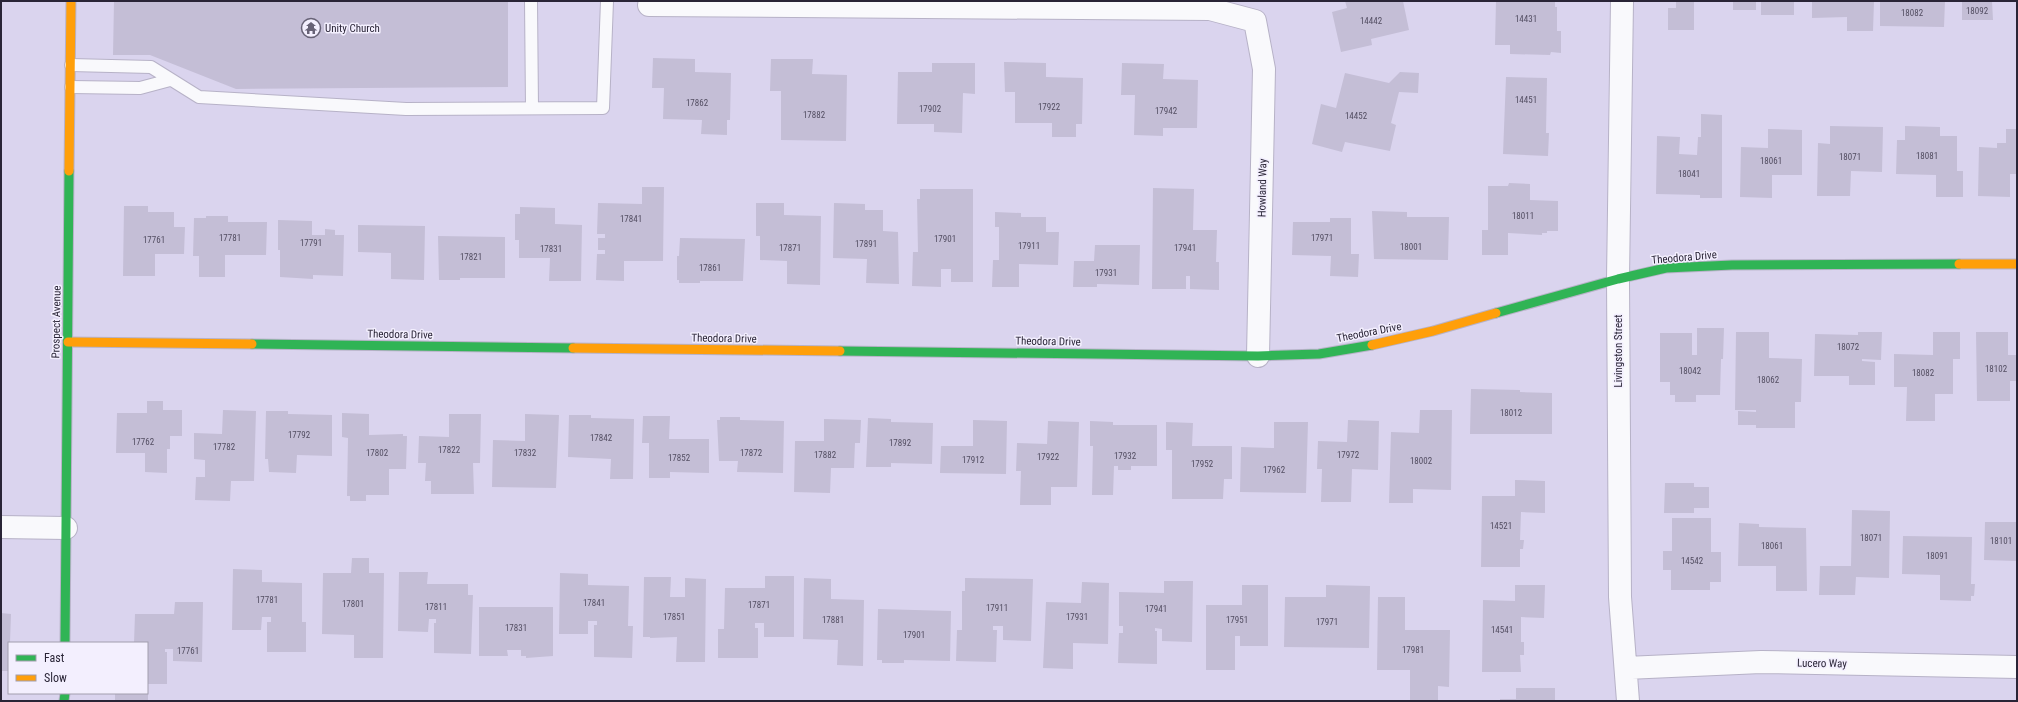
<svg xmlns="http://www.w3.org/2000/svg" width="2018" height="702" font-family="'Roboto Condensed',sans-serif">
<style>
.building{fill:#c4bed6}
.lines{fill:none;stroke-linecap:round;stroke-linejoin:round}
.lane-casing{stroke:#b7b2c7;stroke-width:14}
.street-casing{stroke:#b7b2c7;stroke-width:24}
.fast-casing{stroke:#b7b2c7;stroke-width:11}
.slow-casing{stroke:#b7b2c7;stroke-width:11}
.lane{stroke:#f9f9fc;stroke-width:12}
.street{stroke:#f9f9fc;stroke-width:22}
.fast{stroke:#30b455;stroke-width:9}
.slow{stroke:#ff9f0a;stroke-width:9}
.labels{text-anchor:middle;stroke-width:3;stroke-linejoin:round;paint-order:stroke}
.number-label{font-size:9px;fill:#534e62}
.poi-label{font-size:11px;fill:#292436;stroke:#f3effe;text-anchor:start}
.street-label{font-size:11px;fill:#292436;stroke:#f3effe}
</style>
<rect width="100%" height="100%" fill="#dad4ee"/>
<path class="building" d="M114 1H508V87L236 89 150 55H113Z
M1345 1H1403L1409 30 1371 39 1372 45 1341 52 1332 12 1347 8Z
M1496 1H1555V7H1557V31H1561V53L1551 52 1550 55 1510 54V45H1495Z
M1676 1H1694V30H1668V8H1676Z
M1733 1H1756V10H1733Z
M1761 1H1794V15H1761Z
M1812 1H1874L1873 31H1847V17L1812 18Z
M1880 1H1945L1944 27 1880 26Z
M1962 1H1992L1993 20H1962Z
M653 58 695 59V72L731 73 730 120H727V135L701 134 702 120 663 119 664 88H652Z
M771 59H813L812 74 847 75 846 141 781 140V91H770Z
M1004 62 1046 63V77L1083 78 1082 124H1076V137H1052V123H1015V92H1005Z
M932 63H975V94L963 93 962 133 934 132V124H897L898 72H932Z
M1122 63 1164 64 1163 79 1198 80 1197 128H1163V136L1134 135 1135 95H1121Z
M1400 72 1419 73 1418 93 1399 92 1391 123 1396 125 1390 151 1345 142 1342 152 1312 144 1321 104 1336 108 1345 73 1389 83Z
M1506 77 1547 78 1546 133H1549L1548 156 1503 154Z
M1701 114 1722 115V198H1700V195L1656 194 1657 136 1680 137 1679 154 1697 155 1698 137H1701Z
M1830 126 1883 127 1882 172 1851 171 1850 196H1817L1818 143 1830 144Z
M1905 126 1940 127V136H1957V171H1963V197H1936V175L1896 174 1897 140H1905Z
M1768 129 1802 130V175H1772V198L1740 197 1741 147 1768 148Z
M2006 129H2017V174H2010V197L1978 196 1979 147 1997 148V143H2006Z
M1509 183 1530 184V200L1558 201V231H1547V233H1542V235L1508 233V255H1482V230H1488V186H1508Z
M642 187H664L663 261H624V281L596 280 597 254H605V250H598V238H605V234H597L598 203 642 204Z
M1153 188 1194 189 1193 230H1217L1216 262H1219V290L1190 289V276H1186V289H1152Z
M920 189H973V282H951V269H941V287L912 286 913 252H918L917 199H920Z
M756 203H784V215L821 216 820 285 787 284V261L760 260V236H756Z
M834 203 865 204V210H883V231L898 232 899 284 866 283 867 259 833 258Z
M124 206H148V212H174V227H185L184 254H155V276H123Z
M520 207 555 208V224L582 225 581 281H549L550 258H519V240H515V214H520Z
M1372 211 1407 212V217H1449L1448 260 1374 259Z
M995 212 1021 213V217H1046V232H1059L1058 265 1019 264V287H992L993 260H999V227H995Z
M206 216H228V222H267L266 255H225V277H199V256H193L194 218H206Z
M1330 218H1351V254H1359L1358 277 1330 276 1331 256 1292 255 1293 222H1330Z
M278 220 312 221V235H325V229L335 230V235H344L343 276 313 275V279L280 277V250H278Z
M358 225 425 226 424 280 391 279V253L358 252Z
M438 236 505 237V278H460V280H439Z
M680 238 745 239 743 281H700V283H679V280H677V256H679Z
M1095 245H1140L1139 285 1097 284V287H1073L1074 261H1094Z
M1697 328H1724L1723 359H1721L1720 395H1696V402H1675V395H1670V382H1660V333H1692V355H1697Z
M1736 332H1769V358L1802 359 1801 402H1795V428H1756V425H1738V411L1756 412V410H1735Z
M1858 332H1882L1881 360 1862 359V361L1875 362V385H1849V376H1814L1815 334 1858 335Z
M1933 332H1960V359H1953V394H1935V421H1906L1907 387H1894V354L1933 355Z
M1976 332H2008V355H2017V381H2010V401H1977Z
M1471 389 1520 390V392L1552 393V434H1470Z
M147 401H163V410H182V436H170V449H167V473L145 472V453H116L117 413H147Z
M223 410 256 411 254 481H231L230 501 195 500 196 477H205V460L194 459V433L222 434Z
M1420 410H1452L1451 490 1413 489V503H1389L1391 432 1419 433Z
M266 411H288V414L332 415V456L297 455 296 473 269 472 268 459H265Z
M342 413 369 414V435L403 434V436H407L406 469H389V495H366V501H350V496H347L348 438 342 437Z
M449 414H481L480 463H473L474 494H431V481H425L426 463H418L419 436 449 437Z
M525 414 559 415 556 488 492 487 493 440 525 441Z
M569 415H591V418L634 419 633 479H610L611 459 568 457Z
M643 416H670L669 439H709V473L670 472V478H649V443H642Z
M720 417H740V420L784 421 783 473 737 472 738 461H719L717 420H720Z
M868 418 891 419V422L933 423 932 464 891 463V467H866Z
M824 419 861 420 860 443H855L854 468H831L830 493 794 492 795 441H824Z
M973 420 1007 421 1006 474 940 473 941 446H973Z
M1348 420 1379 421 1378 470 1352 469 1351 502H1321L1322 469H1317L1318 441 1347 442Z
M1048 421 1079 422 1077 487H1051V505H1020L1021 471H1016L1017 443 1047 444Z
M1090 421 1113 422V425H1157V466H1131V470H1118V466H1114L1113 495H1092L1093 446H1090Z
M1166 422 1193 423 1192 446H1232V479H1224L1223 499H1172V450H1166Z
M1274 422H1308L1306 493 1240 492 1241 447 1274 448Z
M1515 480 1545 481V513L1521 512 1520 540H1524L1523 549H1520V567H1481L1482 496H1515Z
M1665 483H1694V487H1709V508H1694V513H1664Z
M1852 510 1890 511 1889 578 1856 577 1855 595H1819L1820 566H1851Z
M1672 518H1711V552H1721V582H1710V590H1671V570H1663V551H1672Z
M1985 522H2017V561L1984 560Z
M1739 523 1759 524V527L1806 528 1807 591H1776V566H1738Z
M1903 536 1972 537 1971 584H1975L1974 596H1971V601L1940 600V575L1902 574Z
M352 558H369V573H384L383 658H354V635L322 634 323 573H351Z
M233 569 262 570V582L302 583V622H306V652H267V622H271V617H262L261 630H232Z
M399 572H428L427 584H468V595H473L471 654 434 653V623H436V619H429L428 632 398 631Z
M560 573 588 574V585L629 586 628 626H633L632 658 594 657V625H597V621H588V634H559Z
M765 576H794V637H764V623H755V628H758V658H718V629H724L725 588H765Z
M644 577H671L670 597H685V578L706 579 705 662H676L677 637 650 638V637H643Z
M804 578 831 579V599L864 600 863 666 837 665 838 640 803 639Z
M965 578 1033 579 1031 641 1003 640V626H993V630H997L996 662 956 661 957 630H962V591H965Z
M1164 581H1193L1192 642 1162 641V629L1155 628V631H1157V664L1118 663 1119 633H1123V626H1119V592L1164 593Z
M1082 582 1109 583 1108 644 1073 643V669L1043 668 1046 602 1081 603Z
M1242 585H1268V646H1240V636H1235V670H1206V605H1242Z
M1326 585 1370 586 1369 648 1284 647 1285 597H1326Z
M1515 585H1545L1544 618 1521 617V642H1524V655H1520L1521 672H1482L1483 600 1515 601Z
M1378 597H1405V630H1450L1449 687 1438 686V701H1410V670H1377Z
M175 602H203L202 662 173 661V649H165V652H167V684H147V643H134L135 614H174Z
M479 607H553V656L526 658V656H521V650H507L508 656H479Z
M878 609 951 611 950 661 904 660V663H882V660H877Z
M1 613 11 614 9 671H1Z
M1516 688H1555V701H1500V699H1516Z
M115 693H148V701H115Z"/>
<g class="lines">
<defs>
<path id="lane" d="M531 1 532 108
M71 65 151 67 199 97 406 109 603 108 607 1
M71 87 140 88 170 80"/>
<path id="street" d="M1622 1 1618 279 1620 597 1628 701
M649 5 1210 9 1255 21 1264 69 1258 356
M1 527 66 528
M1626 668 1761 662 2017 667"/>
<path id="fast" d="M1496 313 1618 279 1666 268 1732 265 1959 264
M252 344 573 348
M840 351 1258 356 1319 354 1372 345
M65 643 69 171
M64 701 65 693"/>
<path id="slow" d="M69 171 71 1
M1959 264H2017
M68 342 252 344
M1372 345 1433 331 1496 313
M573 348 840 351"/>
</defs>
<use href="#lane" class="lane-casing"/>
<use href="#street" class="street-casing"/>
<use href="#fast" class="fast-casing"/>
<use href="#slow" class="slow-casing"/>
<use href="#lane" class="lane"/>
<use href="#street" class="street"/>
<use href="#fast" class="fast"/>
<use href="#slow" class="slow"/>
</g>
<defs>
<symbol id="temple-ring" viewBox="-11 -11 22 22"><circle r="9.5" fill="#f3effe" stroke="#676276" stroke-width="1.5"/><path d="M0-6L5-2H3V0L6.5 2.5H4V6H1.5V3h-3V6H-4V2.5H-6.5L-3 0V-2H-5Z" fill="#676276"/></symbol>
</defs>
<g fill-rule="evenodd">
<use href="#temple-ring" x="300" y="17" width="22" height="22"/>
</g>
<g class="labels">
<g class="number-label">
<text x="1977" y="14">18092</text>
<text x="1912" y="16">18082</text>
<text x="1526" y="22">14431</text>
<text x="1371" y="24">14442</text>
<text x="1526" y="103">14451</text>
<text x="697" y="106">17862</text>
<text x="1049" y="110">17922</text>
<text x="930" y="112">17902</text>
<text x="1166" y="114">17942</text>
<text x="814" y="118">17882</text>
<text x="1356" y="119">14452</text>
<text x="1927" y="159">18081</text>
<text x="1850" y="160">18071</text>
<text x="1771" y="164">18061</text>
<text x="1689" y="177">18041</text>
<text x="1523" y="219">18011</text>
<text x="631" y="222">17841</text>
<text x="230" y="241">17781</text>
<text x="1322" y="241">17971</text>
<text x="945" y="242">17901</text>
<text x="154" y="243">17761</text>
<text x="311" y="246">17791</text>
<text x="866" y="247">17891</text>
<text x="1029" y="249">17911</text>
<text x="1411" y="250">18001</text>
<text x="790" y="251">17871</text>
<text x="1185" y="251">17941</text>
<text x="551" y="252">17831</text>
<text x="471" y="260">17821</text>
<text x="710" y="271">17861</text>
<text x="1106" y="276">17931</text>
<text x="1848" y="350">18072</text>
<text x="1996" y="372">18102</text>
<text x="1690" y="374">18042</text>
<text x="1923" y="376">18082</text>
<text x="1768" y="383">18062</text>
<text x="1511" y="416">18012</text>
<text x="299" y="438">17792</text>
<text x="601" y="441">17842</text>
<text x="143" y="445">17762</text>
<text x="900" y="446">17892</text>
<text x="224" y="450">17782</text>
<text x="449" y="453">17822</text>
<text x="377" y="456">17802</text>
<text x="525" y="456">17832</text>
<text x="751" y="456">17872</text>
<text x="825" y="458">17882</text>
<text x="1348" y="458">17972</text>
<text x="1125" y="459">17932</text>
<text x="1048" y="460">17922</text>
<text x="679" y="461">17852</text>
<text x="973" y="463">17912</text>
<text x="1421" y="464">18002</text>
<text x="1202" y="467">17952</text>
<text x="1274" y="473">17962</text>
<text x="1501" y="529">14521</text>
<text x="1871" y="541">18071</text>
<text x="2001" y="544">18101</text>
<text x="1772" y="549">18061</text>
<text x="1937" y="559">18091</text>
<text x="1692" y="564">14542</text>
<text x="267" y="603">17781</text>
<text x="594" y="606">17841</text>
<text x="353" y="607">17801</text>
<text x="759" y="608">17871</text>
<text x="436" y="610">17811</text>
<text x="997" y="611">17911</text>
<text x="1156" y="612">17941</text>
<text x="674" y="620">17851</text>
<text x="1077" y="620">17931</text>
<text x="833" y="623">17881</text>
<text x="1237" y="623">17951</text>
<text x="1327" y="625">17971</text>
<text x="516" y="631">17831</text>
<text x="1502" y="633">14541</text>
<text x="914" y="638">17901</text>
<text x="1413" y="653">17981</text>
<text x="188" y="654">17761</text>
</g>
<g class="poi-label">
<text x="325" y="32">Unity Church</text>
</g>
<g class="street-label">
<text transform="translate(1262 188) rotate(-89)" y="4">Howland Way</text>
<text transform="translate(1684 257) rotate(-5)" y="4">Theodora Drive</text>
<text transform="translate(56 322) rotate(-89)" y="4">Prospect Avenue</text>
<text transform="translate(1369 332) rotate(-11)" y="4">Theodora Drive</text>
<text transform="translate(400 334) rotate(1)" y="4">Theodora Drive</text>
<text transform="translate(724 338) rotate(1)" y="4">Theodora Drive</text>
<text transform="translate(1048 341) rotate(1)" y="4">Theodora Drive</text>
<text transform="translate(1618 351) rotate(-90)" y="4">Livingston Street</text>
<text transform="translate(1822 663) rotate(1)" y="4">Lucero Way</text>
</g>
</g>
<rect width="2018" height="702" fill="none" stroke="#292436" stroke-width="4"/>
<rect x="8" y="642" width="140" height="52" fill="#f3effe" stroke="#a29eae"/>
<rect x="16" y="655" width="20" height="6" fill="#30b455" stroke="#a29eae"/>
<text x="44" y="662" font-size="12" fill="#292436">Fast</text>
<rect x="16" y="675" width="20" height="6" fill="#ff9f0a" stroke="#a29eae"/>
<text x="44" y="682" font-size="12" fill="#292436">Slow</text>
</svg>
